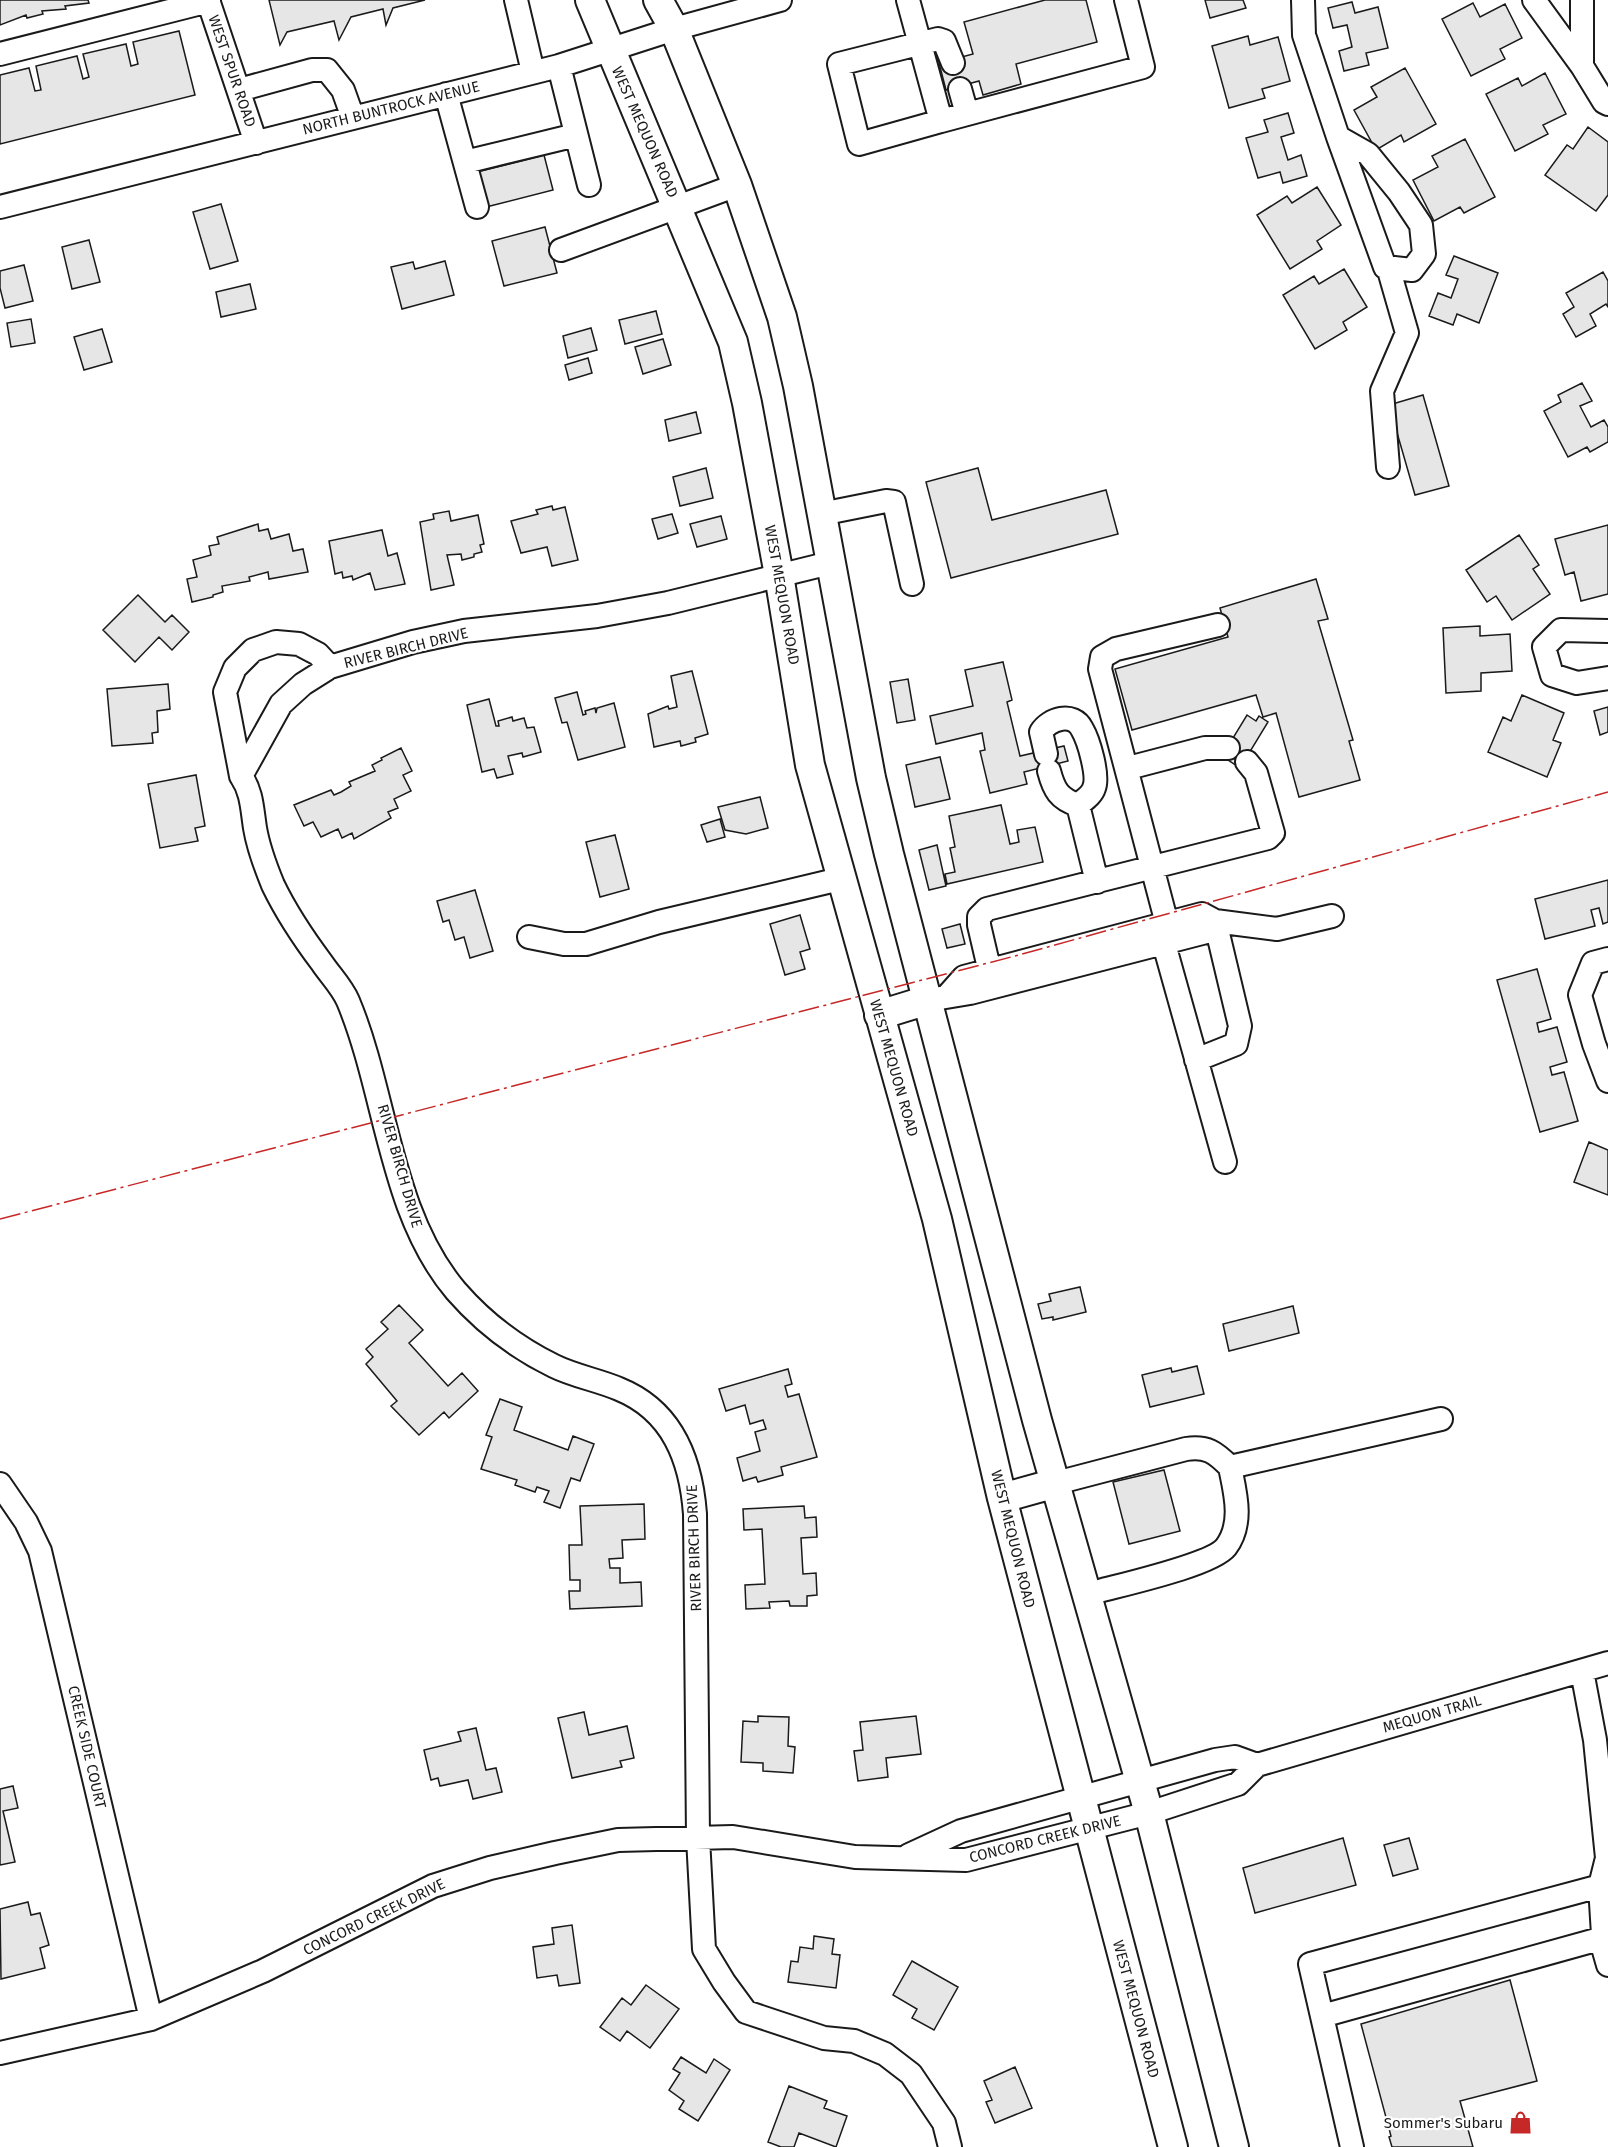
<svg xmlns="http://www.w3.org/2000/svg" width="1608" height="2147" font-family="'Fira Sans',sans-serif">
<style>
.building{fill:#e6e6e6;stroke:#1a1a1a;stroke-width:1.5}
.lines{fill:none;stroke-linecap:round;stroke-linejoin:round}
.minor-casing{stroke:#1a1a1a;stroke-width:26}
.major-casing{stroke:#1a1a1a;stroke-width:32}
.minor{stroke:#fff;stroke-width:22}
.major{stroke:#fff;stroke-width:28}
.power{stroke:#c62828;stroke-width:1.5;stroke-dasharray:21 4.5 3 4.5;stroke-linecap:butt}
.labels{text-anchor:middle;stroke-width:4.5;stroke-linejoin:round;paint-order:stroke}
.street-label{font-size:15px;fill:#1a1a1a;stroke:#fff}
.poi-label{font-size:15px;fill:#1a1a1a;stroke:#fff;text-anchor:end}
</style>
<rect width="100%" height="100%" fill="#fff"/>
<path class="building" d="M0 0H88L89 3 65 6 66 9 42 11 43 14 27 18 26 15 0 25Z
M269 0H425L393 8 386 25 383 9 351 17 339 40 334 21 287 32 280 45Z
M1045 0H1086L1097 42 1016 64 1021 84 983 95 979 81 946 90 939 63 973 54 964 22Z
M1205 0H1243L1246 8 1210 18Z
M1352 2 1355 13 1378 7 1388 48 1366 53 1369 65 1344 71 1339 51 1352 47 1347 25 1333 28 1328 8Z
M1473 3 1480 17 1505 4 1522 38 1500 49 1505 59 1471 76 1442 19Z
M179 31 195 95 0 144V75L29 68 35 91 41 90 36 66 77 56 83 79 89 77 83 54 126 44 131 66 138 64 133 42Z
M1248 36 1250 45 1278 37 1290 81 1262 89 1265 98 1229 108 1212 46Z
M1405 68 1436 124 1404 142 1401 135 1376 150 1354 110 1377 97 1371 87Z
M1545 73 1566 114 1543 125 1548 134 1515 151 1486 94 1518 78 1522 86Z
M1288 113 1294 133 1281 137 1288 160 1301 155 1307 176 1283 183 1280 172 1258 178 1246 138 1268 132 1264 120Z
M1588 127 1608 142V195L1596 211 1545 175 1567 145 1573 149Z
M1465 139 1495 197 1464 213 1460 207 1434 221 1413 180 1438 167 1432 156Z
M544 155 553 190 482 208 473 173Z
M1317 187 1341 225 1317 241 1322 249 1290 269 1257 215 1287 196 1292 203Z
M221 204 238 261 210 269 193 212Z
M545 227 557 273 504 286 492 241Z
M89 240 100 282 72 289 62 247Z
M1454 256 1498 273 1479 323 1457 314 1453 325 1429 316 1438 293 1451 298 1458 279 1446 275Z
M445 261 454 295 402 309 391 267 413 262 415 269Z
M24 265 33 301 5 308 0 288V271Z
M1344 269 1367 307 1343 322 1347 330 1315 349 1283 295 1314 276 1319 284Z
M1603 272 1608 281V307L1606 304 1590 314 1596 326 1576 337 1563 314 1574 307 1566 293Z
M250 284 256 309 221 317 216 292Z
M656 311 662 334 625 344 619 320Z
M31 319 35 343 11 347 7 323Z
M591 328 597 350 568 358 563 336Z
M102 329 112 362 84 370 74 337Z
M663 339 671 365 643 374 635 347Z
M588 358 592 373 569 380 565 365Z
M1582 383 1592 401 1580 406 1591 427 1604 420 1608 427V442L1590 452 1587 447 1568 457 1544 411 1561 402 1558 395Z
M1423 395 1449 486 1415 495 1389 405Z
M696 412 701 433 669 441 665 420Z
M706 468 713 498 680 506 673 477Z
M978 468 992 520 1106 490 1118 534 951 578 926 482Z
M552 506 553 510 565 507 578 560 552 566 547 547 521 553 511 521 538 514 536 510Z
M449 511 451 521 478 515 484 544 480 545 482 552 474 554V557L462 560 461 554 447 555 454 585 431 590 420 522 434 519 433 514Z
M672 514 678 533 658 539 652 519Z
M721 516 727 539 697 547 690 524Z
M258 524 259 531 268 529 271 539 289 534 293 551 303 549 308 572 269 579 268 572 249 577 250 581 222 586 223 592 213 595V597L192 602 187 579 197 577 193 560 211 555 209 546 219 544 217 537Z
M1608 525V594L1581 601 1574 572 1565 575 1555 539Z
M382 530 388 556 397 553 405 584 375 590 370 573 353 580 352 576 343 578 342 572 335 574 329 541Z
M1519 535 1539 565 1533 569 1550 594 1512 620 1496 596 1487 602 1466 570Z
M1316 579 1328 619 1318 621 1353 740 1349 741 1360 780 1299 797 1276 713 1263 717 1256 695 1132 730 1115 669 1228 637 1220 608Z
M138 595 165 622 172 615 189 632 172 650 159 637 135 662 103 630Z
M1480 626V636L1510 634 1512 671 1481 673V691L1446 693 1443 628Z
M1003 662 1012 700 1007 702 1020 756 1064 746 1068 761 1024 772 1027 784 990 793 980 751 985 750 982 733 936 744 930 716 973 706 965 670Z
M692 671 708 734 695 738 696 742 681 746 680 741 654 747 648 714 668 706 669 709 677 707 671 676Z
M908 679 915 720 897 723 890 682Z
M168 684 170 709 157 711 158 732 152 733 153 743 112 746 107 689Z
M577 692 583 715 586 714 585 711 595 708 596 713 597 708 614 703 625 747 578 760 567 722 562 723 555 698Z
M1522 695 1564 713 1553 740 1561 743 1547 777 1488 752 1503 717 1511 721Z
M489 699 496 726H499L498 721 512 717 513 721 524 718 527 728 534 727 541 752 523 757 522 753 508 756 513 774 497 778 494 769 482 772 467 705Z
M1608 707V732L1600 735 1594 711Z
M1247 715 1256 721 1259 716 1268 722 1240 768 1222 756Z
M401 748 412 771 403 775 411 791 394 799 398 808 388 812 391 818 354 839 352 833 342 838 338 829 321 837 313 822 304 826 294 805 331 790 334 795 341 792 351 786 349 782 375 771 372 765 382 760 381 758Z
M940 757 950 799 915 807 906 765Z
M196 775 205 826 195 828 198 841 160 848 148 784Z
M760 797 768 828 746 834 725 830 718 807Z
M1001 805 1010 844 1019 842 1017 830 1035 827 1043 862 947 884 945 874 955 872 950 848 955 847 949 816Z
M720 819 725 837 707 842 701 825Z
M615 835 629 889 600 897 586 842Z
M937 845 946 886 929 890 919 850Z
M1608 880V922L1603 924 1599 908 1591 910 1595 926 1545 939 1535 899Z
M475 890 493 951 470 958 464 937 455 940 449 920 443 922 437 901Z
M800 915 810 949 800 952 805 969 785 975 770 924Z
M960 924 965 944 947 948 942 929Z
M1537 969 1551 1019 1537 1023 1539 1032 1557 1027 1567 1062 1550 1067 1552 1075 1564 1072 1578 1121 1540 1132 1497 980Z
M1589 1142 1608 1150V1195L1574 1182Z
M1080 1287 1086 1312 1053 1320V1317L1042 1319 1038 1304 1051 1301 1049 1294Z
M399 1305 423 1330 409 1343 448 1386 462 1373 478 1391 449 1418 444 1412 419 1435 391 1406 397 1401 366 1364 373 1357 366 1349 388 1329 381 1322Z
M1293 1306 1299 1333 1229 1351 1223 1324Z
M1197 1366 1204 1394 1150 1407 1142 1375 1171 1368 1172 1372Z
M788 1369 792 1384 785 1386 788 1397 799 1394 817 1457 781 1467 783 1475 758 1482 756 1477 743 1481 737 1458 760 1451 755 1432 766 1429 763 1420 750 1424 745 1405 726 1411 719 1389Z
M500 1399 522 1407 514 1430 568 1450 573 1436 594 1444 580 1481 571 1478 560 1508 544 1502 549 1491 537 1487 535 1492 515 1485 517 1480 481 1469 492 1437 486 1435Z
M1164 1470 1180 1531 1129 1544 1113 1482Z
M644 1504 645 1539 622 1540 623 1558 609 1559 610 1568H620V1583L641 1582 642 1606 570 1609 569 1591H580V1580H570L569 1545H582L580 1506Z
M804 1506 805 1518 816 1517 817 1537 801 1538 803 1574 816 1573 817 1595 807 1596V1606H790L789 1601 769 1602 770 1608 746 1609 745 1585 765 1584 762 1529 744 1530 743 1509Z
M584 1712 589 1735 627 1726 634 1758 620 1761 622 1767 572 1778 558 1718Z
M758 1716 789 1717 788 1746 795 1747 793 1773 763 1771V1763L741 1762 743 1721 758 1722Z
M916 1716 921 1754 886 1758 888 1777 858 1781 854 1751 863 1750 860 1722Z
M476 1728 486 1770 496 1768 502 1792 473 1799 468 1780 440 1786 438 1778 431 1780 424 1750 461 1741 458 1732Z
M13 1786 18 1808 3 1811 15 1862 0 1865V1789Z
M1343 1838 1356 1885 1255 1913 1243 1868Z
M1409 1838 1418 1869 1393 1876 1384 1845Z
M28 1902 31 1915 40 1913 49 1945 40 1948 45 1968 1 1979 0 1909Z
M572 1925 580 1983 559 1986 557 1975 537 1978 533 1947 554 1944 552 1928Z
M814 1936 834 1939 832 1954 840 1955 836 1988 788 1982 791 1961 798 1962 800 1947 813 1949Z
M912 1961 958 1987 934 2030 912 2018 917 2009 893 1995Z
M1510 1980 1537 2081 1460 2101 1473 2147H1392L1389 2137 1391 2136 1361 2024Z
M646 1985 679 2009 650 2048 627 2031 620 2041 600 2027 622 1998 631 2005Z
M681 2057 706 2073 714 2059 730 2070 698 2121 679 2109 684 2101 669 2090 680 2073 673 2069Z
M1015 2067 1032 2108 995 2123 986 2102 992 2100 984 2081Z
M789 2086 827 2101 824 2108 847 2116 836 2147 799 2133 794 2147H781L768 2142Z"/>
<g class="lines">
<defs>
<path id="minor" d="M208 0 256 143
M516 0 533 72
M908 0 941 121 1143 67 1126 0
M1303 0 1304 35 1338 137 1385 267 1412 270 1424 254 1421 225 1399 192 1368 154 1338 137
M1534 0 1582 66 1604 102 1608 104
M0 54 209 1
M559 66 589 185
M1582 66V0
M960 89 967 114
M239 90 312 70H327L343 90 353 118
M446 94 477 207
M941 121 859 144 839 64 938 39 944 41 953 63
M465 162 576 135
M0 207 559 66 674 29 780 0
M561 250 737 185
M1388 467 1382 391 1407 333 1388 267
M821 514 886 501 894 502 912 584
M830 563 668 603 597 616 464 631 413 642 330 667 303 684 281 704 241 776C252 792 252 809 255 828 258 846 266 868 273 885 286 912 304 939 322 963 330 975 342 987 348 1001 387 1094 389 1212 456 1291 483 1322 517 1348 554 1366 574 1376 598 1380 619 1389 673 1411 691 1460 695 1514L698 1838 704 1949 724 1982 746 2012 824 2038 854 2041 885 2054 911 2074 944 2123 950 2147
M1608 631 1561 630 1544 647 1552 675 1577 683 1608 678
M1046 754 1041 732C1049 719 1073 711 1082 729 1089 741 1099 776 1094 788 1092 795 1084 800 1078 805
M1049 771C1054 790 1059 799 1078 805
M1128 771 1136 766 1205 748H1228
M241 776 225 692 235 668 253 650 276 642 299 644 318 654 330 667
M1078 805 1097 882
M529 937 564 944H586L659 922 840 879
M1171 939 1100 669 1102 657 1116 649 1218 625
M1164 944 1225 1162
M1608 959 1593 963 1580 995 1594 1044 1608 1081
M993 985 979 925V917L987 909 1268 838 1273 833 1256 773 1247 762
M928 1000 970 993 1210 931 1215 921 1202 914 964 977 948 995
M1196 1060 1236 1044 1240 1026 1215 921 1277 929 1332 916
M1056 1483 1186 1449C1207 1446 1215 1452 1230 1467L1441 1419
M0 1484 26 1522 40 1551 151 2019
M1088 1594C1115 1586 1211 1566 1226 1547 1244 1523 1235 1492 1230 1467
M909 1855 961 1831 1215 1760 1235 1757 1257 1765
M1600 1886 1604 1951 1608 1965
M1322 2016 1603 1938
M0 2053 151 2019 263 1971 433 1886 490 1868 555 1853 618 1840 733 1837 855 1857 966 1860 1149 1813 1238 1784 1257 1765 1608 1663
M1352 2147 1310 1964 1600 1886 1607 1858 1595 1740 1582 1671"/>
<path id="major" d="M590 0 733 342 747 403 779 575 810 765 937 1219 1002 1498 1173 2147
M658 0 674 29 737 185 782 317 798 386 871 778 889 854 1037 1420 1149 1813 1234 2147
M879 1015 928 1000
M1002 1498 1056 1483"/>
</defs>
<use href="#minor" class="minor-casing"/>
<use href="#major" class="major-casing"/>
<use href="#minor" class="minor"/>
<use href="#major" class="major"/>
<path class="power" d="M0 1219 1015 956 1608 792"/>
</g>
<defs>
<symbol id="shop-bare" viewBox="-9 -9 18 18"><path d="M-5-2.5h2.3a2.7 3.5 0 0 1 5.4 0H5L5.5 6h-11ZM-1.5-2.5h3a1.5 2.3 0 0 0-3 0Z" fill="#c62828" stroke="#fff" stroke-width="2.5" paint-order="stroke"/></symbol>
</defs>
<g fill-rule="evenodd">
<use href="#shop-bare" x="1504" y="2106" width="33" height="33"/>
</g>
<g class="labels">
<g class="street-label">
<text transform="translate(232 71) rotate(71)" y="5">WEST SPUR ROAD</text>
<text transform="translate(391 108) rotate(-14)" y="5">NORTH BUNTROCK AVENUE</text>
<text transform="translate(645 132) rotate(66)" y="5">WEST MEQUON ROAD</text>
<text transform="translate(782 595) rotate(80)" y="5">WEST MEQUON ROAD</text>
<text transform="translate(406 648) rotate(-14)" y="5">RIVER BIRCH DRIVE</text>
<text transform="translate(894 1068) rotate(74)" y="5">WEST MEQUON ROAD</text>
<text transform="translate(400 1166) rotate(74)" y="5">RIVER BIRCH DRIVE</text>
<text transform="translate(1013 1539) rotate(76)" y="5">WEST MEQUON ROAD</text>
<text transform="translate(694 1548) rotate(-92)" y="5">RIVER BIRCH DRIVE</text>
<text transform="translate(1432 1714) rotate(-16)" y="5">MEQUON TRAIL</text>
<text transform="translate(87 1747) rotate(77)" y="5">CREEK SIDE COURT</text>
<text transform="translate(1045 1839) rotate(-14)" y="5">CONCORD CREEK DRIVE</text>
<text transform="translate(374 1917) rotate(-26)" y="5">CONCORD CREEK DRIVE</text>
<text transform="translate(1136 2009) rotate(75)" y="5">WEST MEQUON ROAD</text>
</g>
<g class="poi-label">
<text x="1503" y="2128">Sommer's Subaru</text>
</g>
</g>
</svg>
